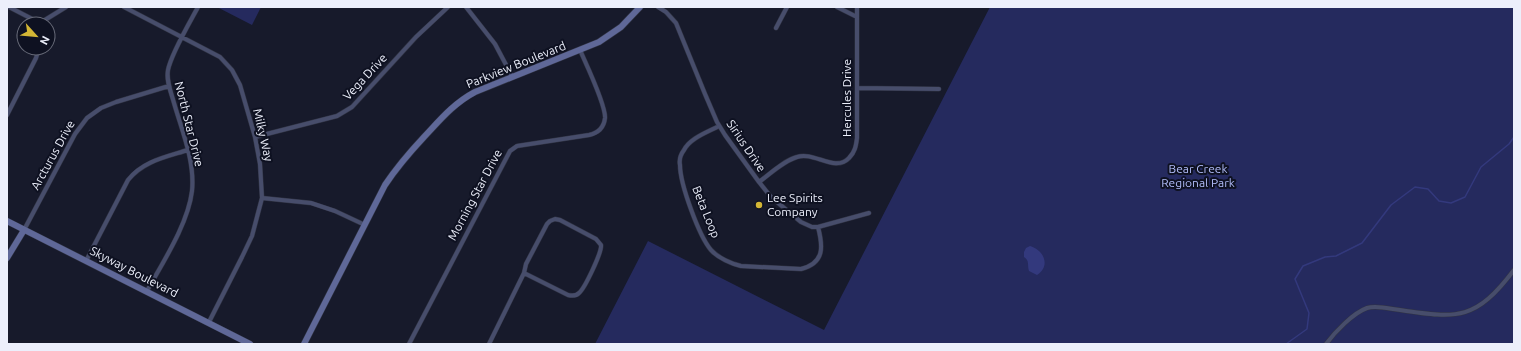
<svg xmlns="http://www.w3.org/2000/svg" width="1521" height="351" font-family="Ubuntu,sans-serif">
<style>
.green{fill:#252a5e}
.water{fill:#33397d}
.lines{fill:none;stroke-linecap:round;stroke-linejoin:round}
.stream{stroke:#33397d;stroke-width:1.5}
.street-casing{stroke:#313444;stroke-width:5}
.secondary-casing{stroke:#313444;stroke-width:7}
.street{stroke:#474d6b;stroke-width:4}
.secondary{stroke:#5f6898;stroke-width:6}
.poi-dot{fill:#d3b635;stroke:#0e1121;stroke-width:1.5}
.labels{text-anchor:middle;stroke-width:4;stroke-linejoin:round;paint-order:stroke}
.street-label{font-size:12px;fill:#eceffb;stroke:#0e1121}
.park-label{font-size:12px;fill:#b1bcf8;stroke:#0e1121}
.poi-label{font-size:12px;fill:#eceffb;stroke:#0e1121;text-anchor:start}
</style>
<rect width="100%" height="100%" fill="#171a2b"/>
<path class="green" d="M217 7H261L252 25Z
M990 7H1514V344H595L648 241 824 330Z"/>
<path class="water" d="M1030 246C1044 250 1051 266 1037 275L1029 271C1027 265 1030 261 1024 257V252L1026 248Z"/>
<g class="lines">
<path class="stream" d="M1286 344 1307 329 1309 313 1295 279 1303 266 1325 257 1336 256 1362 243 1391 205 1415 187 1428 189 1439 201 1451 203 1465 197 1481 167 1509 144 1514 137"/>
<defs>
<path id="street" d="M9 7 40 23 66 7
M124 7 220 57 232 70 240 85 255 137 260 164 262 198 252 236 242 257 209 322
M466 7 495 44 512 76
M658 7 666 12 676 23 705 94 717 122 725 135 759 182 771 197 801 222 812 227H818L869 213
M837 7 857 17
M776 28 787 7
M857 88 939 89
M7 115 36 58 39 48
M719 126C708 132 690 138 684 150 681 154 679 160 680 165 680 184 699 236 711 250 718 258 732 264 741 266L801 269C825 263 823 246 818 227
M255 137 337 116 352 107 416 37 448 7
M759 182C770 174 783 161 797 157 814 151 835 173 849 158 855 152 856 146 857 138V7
M262 198 311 203 335 211 365 225
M555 219 560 220 596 239 601 245C602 252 585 288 579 293 576 296 572 296 568 295L524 273 526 264 547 224 550 221Z
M24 230 75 134 87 118 101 108 116 102 169 86
M86 261 128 180C143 161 166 157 188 150
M147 291C163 262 188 224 192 191 195 161 182 131 174 103 171 92 166 81 168 70 171 54 190 22 198 7
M409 344 510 151 517 146 589 135C598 133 604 127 605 118 606 105 586 64 580 50
M489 344 524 273
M1326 344C1335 332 1353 313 1367 308 1377 305 1390 309 1400 310 1459 319 1476 320 1514 270"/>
<path id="secondary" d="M7 221 250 344
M7 258 24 230
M304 344 385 185C397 167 410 152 424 137 440 120 454 103 475 92L599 42 621 27 640 7"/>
</defs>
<use href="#street" class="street-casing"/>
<use href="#secondary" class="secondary-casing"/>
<use href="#street" class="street"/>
<use href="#secondary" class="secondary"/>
</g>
<circle class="poi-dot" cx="759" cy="205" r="4"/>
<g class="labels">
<g class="street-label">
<text transform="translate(516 65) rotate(-22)" y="4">Parkview Boulevard</text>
<text transform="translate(365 77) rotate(-47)" y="4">Vega Drive</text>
<text transform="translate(847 98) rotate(-90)" y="4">Hercules Drive</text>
<text transform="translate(189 124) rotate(76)" y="4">North Star Drive</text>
<text transform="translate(263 135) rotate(77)" y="4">Milky Way</text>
<text transform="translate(746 146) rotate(56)" y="4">Sirius Drive</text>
<text transform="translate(53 155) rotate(-61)" y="4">Arcturus Drive</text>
<text transform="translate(475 195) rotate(-62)" y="4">Morning Star Drive</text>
<text transform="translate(706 212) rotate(68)" y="4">Beta Loop</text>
<text transform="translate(134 272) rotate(27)" y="4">Skyway Boulevard</text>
</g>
<g class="park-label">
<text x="1198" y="173">Bear Creek<tspan x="1198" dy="14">Regional Park</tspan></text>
</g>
<g class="poi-label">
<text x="767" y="202">Lee Spirits<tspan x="767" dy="14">Company</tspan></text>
</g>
</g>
<rect width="1521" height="351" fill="none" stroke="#eceffb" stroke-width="16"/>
<g transform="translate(36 36) rotate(117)"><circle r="19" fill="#0e1121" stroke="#676a78"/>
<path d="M0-3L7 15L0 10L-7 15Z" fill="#d3b635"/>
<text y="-6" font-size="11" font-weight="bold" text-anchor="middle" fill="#eceffb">N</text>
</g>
</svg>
